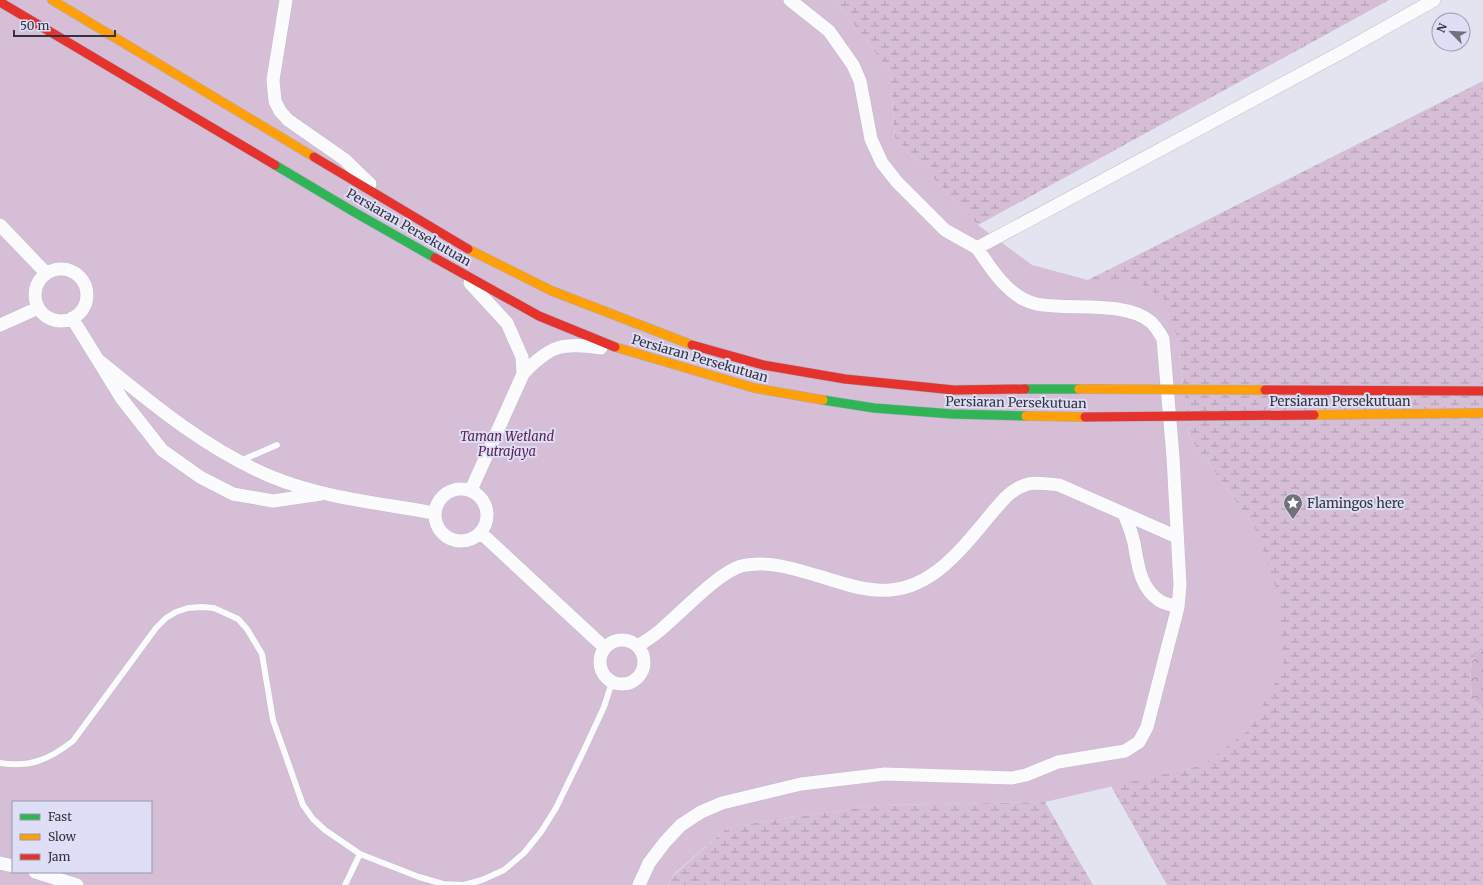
<svg xmlns="http://www.w3.org/2000/svg" width="1483" height="885" font-family="Merriweather,serif">
<style>
.forest{fill:url(#forest-crowns)}
.wetland{fill:url(#wetland-marsh)}
.green{fill:#d5bed6;fill-rule:evenodd}
.lines{fill:none;stroke-linecap:round;stroke-linejoin:round}
.lane-casing{stroke:#bfbfc9;stroke-width:7}
.street-casing{stroke:#bfbfc9;stroke-width:14}
.fast-casing{stroke:#a7adc0;stroke-width:10}
.slow-casing{stroke:#a7adc0;stroke-width:10}
.jam-casing{stroke:#a7adc0;stroke-width:10}
.lane{stroke:#fbfbfd;stroke-width:6}
.street{stroke:#fbfbfd;stroke-width:13}
.fast{stroke:#30b455;stroke-width:9}
.slow{stroke:#ff9f0a;stroke-width:9}
.jam{stroke:#e5322d;stroke-width:9}
.slow-bridge-casing{stroke:#a7adc0;stroke-width:10;stroke-linecap:butt}
.jam-bridge-casing{stroke:#a7adc0;stroke-width:10;stroke-linecap:butt}
.slow-bridge{stroke:#ff9f0a;stroke-width:9}
.jam-bridge{stroke:#e5322d;stroke-width:9}
.labels{text-anchor:middle;stroke-width:4;stroke-linejoin:round;paint-order:stroke}
.street-label{font-size:13px;fill:#33333d;stroke:#dedef6}
.park-label{font-size:13px;font-style:italic;fill:#5b2354;stroke:#dedef6}
.poi-label{font-size:13px;fill:#33333d;stroke:#dedef6;text-anchor:start}
</style>
<defs>
<pattern id="forest-crowns" width="20" height="18" patternUnits="userSpaceOnUse"><rect width="20" height="18" fill="#d1b8d2"/><path d="M2 6a3 3 0 1 1 6 0M12 15a3 3 0 1 1 6 0" fill="none" stroke="#aa96ac"/></pattern>
<pattern id="wetland-marsh" width="20" height="14" patternUnits="userSpaceOnUse"><rect width="20" height="14" fill="#d5bed6"/><path d="M1 5h8M5 5V1M11 12h8M15 12V8" fill="none" stroke="#ad9baf"/></pattern>
</defs>
<rect width="100%" height="100%" fill="#e4e4f0"/>
<path class="forest" d="M1483 645V708L1472 698C1471 683 1467 653 1483 645Z"/>
<path class="wetland" d="M835 0H1389L978 225 895 138 890 72Z
M1483 81V645C1467 653 1471 683 1472 698L1483 708V885H1167L1111 786 1203 765 1255 528 1190 438 1177 336 1088 280Z
M1045 802 1093 885H668L675 874 728 827 879 805Z"/>
<path class="green" d="M0 0H835L890 72 895 138 978 225 1032 265 1088 280H1135L1164 299 1177 336 1190 438 1255 528 1278 593 1284 667 1249 730 1203 765 1045 802 879 805 728 827 675 873 668 885H0ZM13 802H151V872H13Z"/>
<g class="lines">
<defs>
<path id="lane" d="M240 461 277 445
M0 763C30 768 50 759 73 741L156 628 166 618 176 612 188 608 202 607 214 608 238 619 247 629 262 654 273 720 303 805 313 819 325 830 360 854 419 877 443 884 464 885 482 880 504 870 524 853 541 832 556 808 585 748 604 707 612 682
M345 885 360 854"/>
<path id="street" d="M286 0 273 80 275 101 280 111 288 120 344 159 370 184
M790 0 829 31 853 65 860 81 871 139 882 163 897 182 945 230 977 248
M0 225 46 273
M35 295a26 26 0 1 1 52 0a26 26 0 1 1-52 0Z
M470 283 507 323 522 357 523 374
M72 318 122 399 162 450 200 477 233 494 273 501 321 494
M0 325 38 308
M97 359C151 403 207 450 272 477 323 498 380 503 434 513
M435 515a26 26 0 1 1 52 0a26 26 0 1 1-52 0Z
M471 490 523 374C550 345 563 342 601 348
M1124 514C1128 523 1132 534 1134 543 1138 565 1140 588 1160 601 1165 604 1172 605 1178 607
M481 533 604 647
M600 662a22 22 0 1 1 44 0a22 22 0 1 1-44 0Z
M638 646C647 640 657 634 665 626 684 610 718 573 741 566 766 560 792 568 815 575 836 581 856 589 877 590 937 595 970 535 1006 497 1025 480 1035 482 1059 485L1177 537
M0 863 13 866
M35 872 77 885
M639 885 649 863 665 842 681 825 701 812 722 803 801 784 885 774 1012 778 1026 775 1058 762 1125 751 1139 742 1147 727 1178 607 1180 585 1173 457 1163 339C1160 333 1156 327 1151 322 1129 303 1083 308 1056 306 1044 305 1034 305 1023 299 1003 288 990 267 977 248L1342 52 1434 0"/>
<path id="fast" d="M275 165 354 212 435 258
M1025 389H1079
M823 400 874 408 952 414 1026 416"/>
<path id="slow" d="M52 0 314 157
M468 249 552 291 692 345
M615 347 754 388 823 400
M1026 416 1085 417"/>
<path id="jam" d="M0 2 275 165
M314 157 468 249
M435 258 539 316 615 347
M692 345 763 365 845 379 954 390 1025 389"/>
</defs>
<use href="#lane" class="lane-casing"/>
<use href="#street" class="street-casing"/>
<use href="#fast" class="fast-casing"/>
<use href="#slow" class="slow-casing"/>
<use href="#jam" class="jam-casing"/>
<use href="#lane" class="lane"/>
<use href="#street" class="street"/>
<use href="#fast" class="fast"/>
<use href="#slow" class="slow"/>
<use href="#jam" class="jam"/>
<defs>
<path id="slow-bridge" d="M1079 389 1265 390
M1314 415 1483 413"/>
<path id="jam-bridge" d="M1265 390 1483 391
M1085 417 1314 415"/>
</defs>
<use href="#slow-bridge" class="slow-bridge-casing"/>
<use href="#jam-bridge" class="jam-bridge-casing"/>
<use href="#slow-bridge" class="slow-bridge"/>
<use href="#jam-bridge" class="jam-bridge"/>
</g>
<defs>
<symbol id="sight-pin" viewBox="-11 -11 22 30"><path d="M0 17L-7.5 6A9.5 9.5 0 1 1 7.5 6Z" fill="#71717c" stroke="#dedef6"/><path d="M0-6L1.8-2.2L6-1.7L2.9 1.2L3.7 5.4L0 3.3L-3.7 5.4L-2.9 1.2L-6-1.7L-1.8-2.2Z" fill="#fff"/></symbol>
</defs>
<g fill-rule="evenodd">
<use href="#sight-pin" x="1282" y="492" width="22" height="30"/>
</g>
<g class="labels">
<g class="street-label">
<text transform="translate(409 227) rotate(30)" y="5">Persiaran Persekutuan</text>
<text transform="translate(700 358) rotate(16)" y="5">Persiaran Persekutuan</text>
<text x="1340" y="406">Persiaran Persekutuan</text>
<text transform="translate(1016 402) rotate(1)" y="5">Persiaran Persekutuan</text>
</g>
<g class="park-label">
<text x="507" y="441">Taman Wetland<tspan x="507" dy="15">Putrajaya</tspan></text>
</g>
<g class="poi-label">
<text x="1307" y="508">Flamingos here</text>
</g>
</g>
<rect x="12" y="801" width="140" height="72" fill="#dedef6" stroke="#9a9aac"/>
<rect x="20" y="814" width="20" height="6" fill="#30b455" stroke="#9a9aac"/>
<text x="48" y="821" font-size="12" fill="#33333d">Fast</text>
<rect x="20" y="834" width="20" height="6" fill="#ff9f0a" stroke="#9a9aac"/>
<text x="48" y="841" font-size="12" fill="#33333d">Slow</text>
<rect x="20" y="854" width="20" height="6" fill="#e5322d" stroke="#9a9aac"/>
<text x="48" y="861" font-size="12" fill="#33333d">Jam</text>
<g transform="translate(1451 32) rotate(294)"><circle r="19" fill="#dedef6" stroke="#9a9aac"/>
<path d="M0-3L7 15L0 10L-7 15Z" fill="#71717c"/>
<text y="-6" font-size="11" font-weight="bold" text-anchor="middle" fill="#33333d">N</text>
</g>
<path d="M14 30v6h101v-6" fill="none" stroke="#33333d" stroke-width="2"/>
<text x="20" y="30" font-size="12" fill="#33333d" stroke="#dedef6" stroke-width="3" paint-order="stroke">50 m</text>
</svg>
